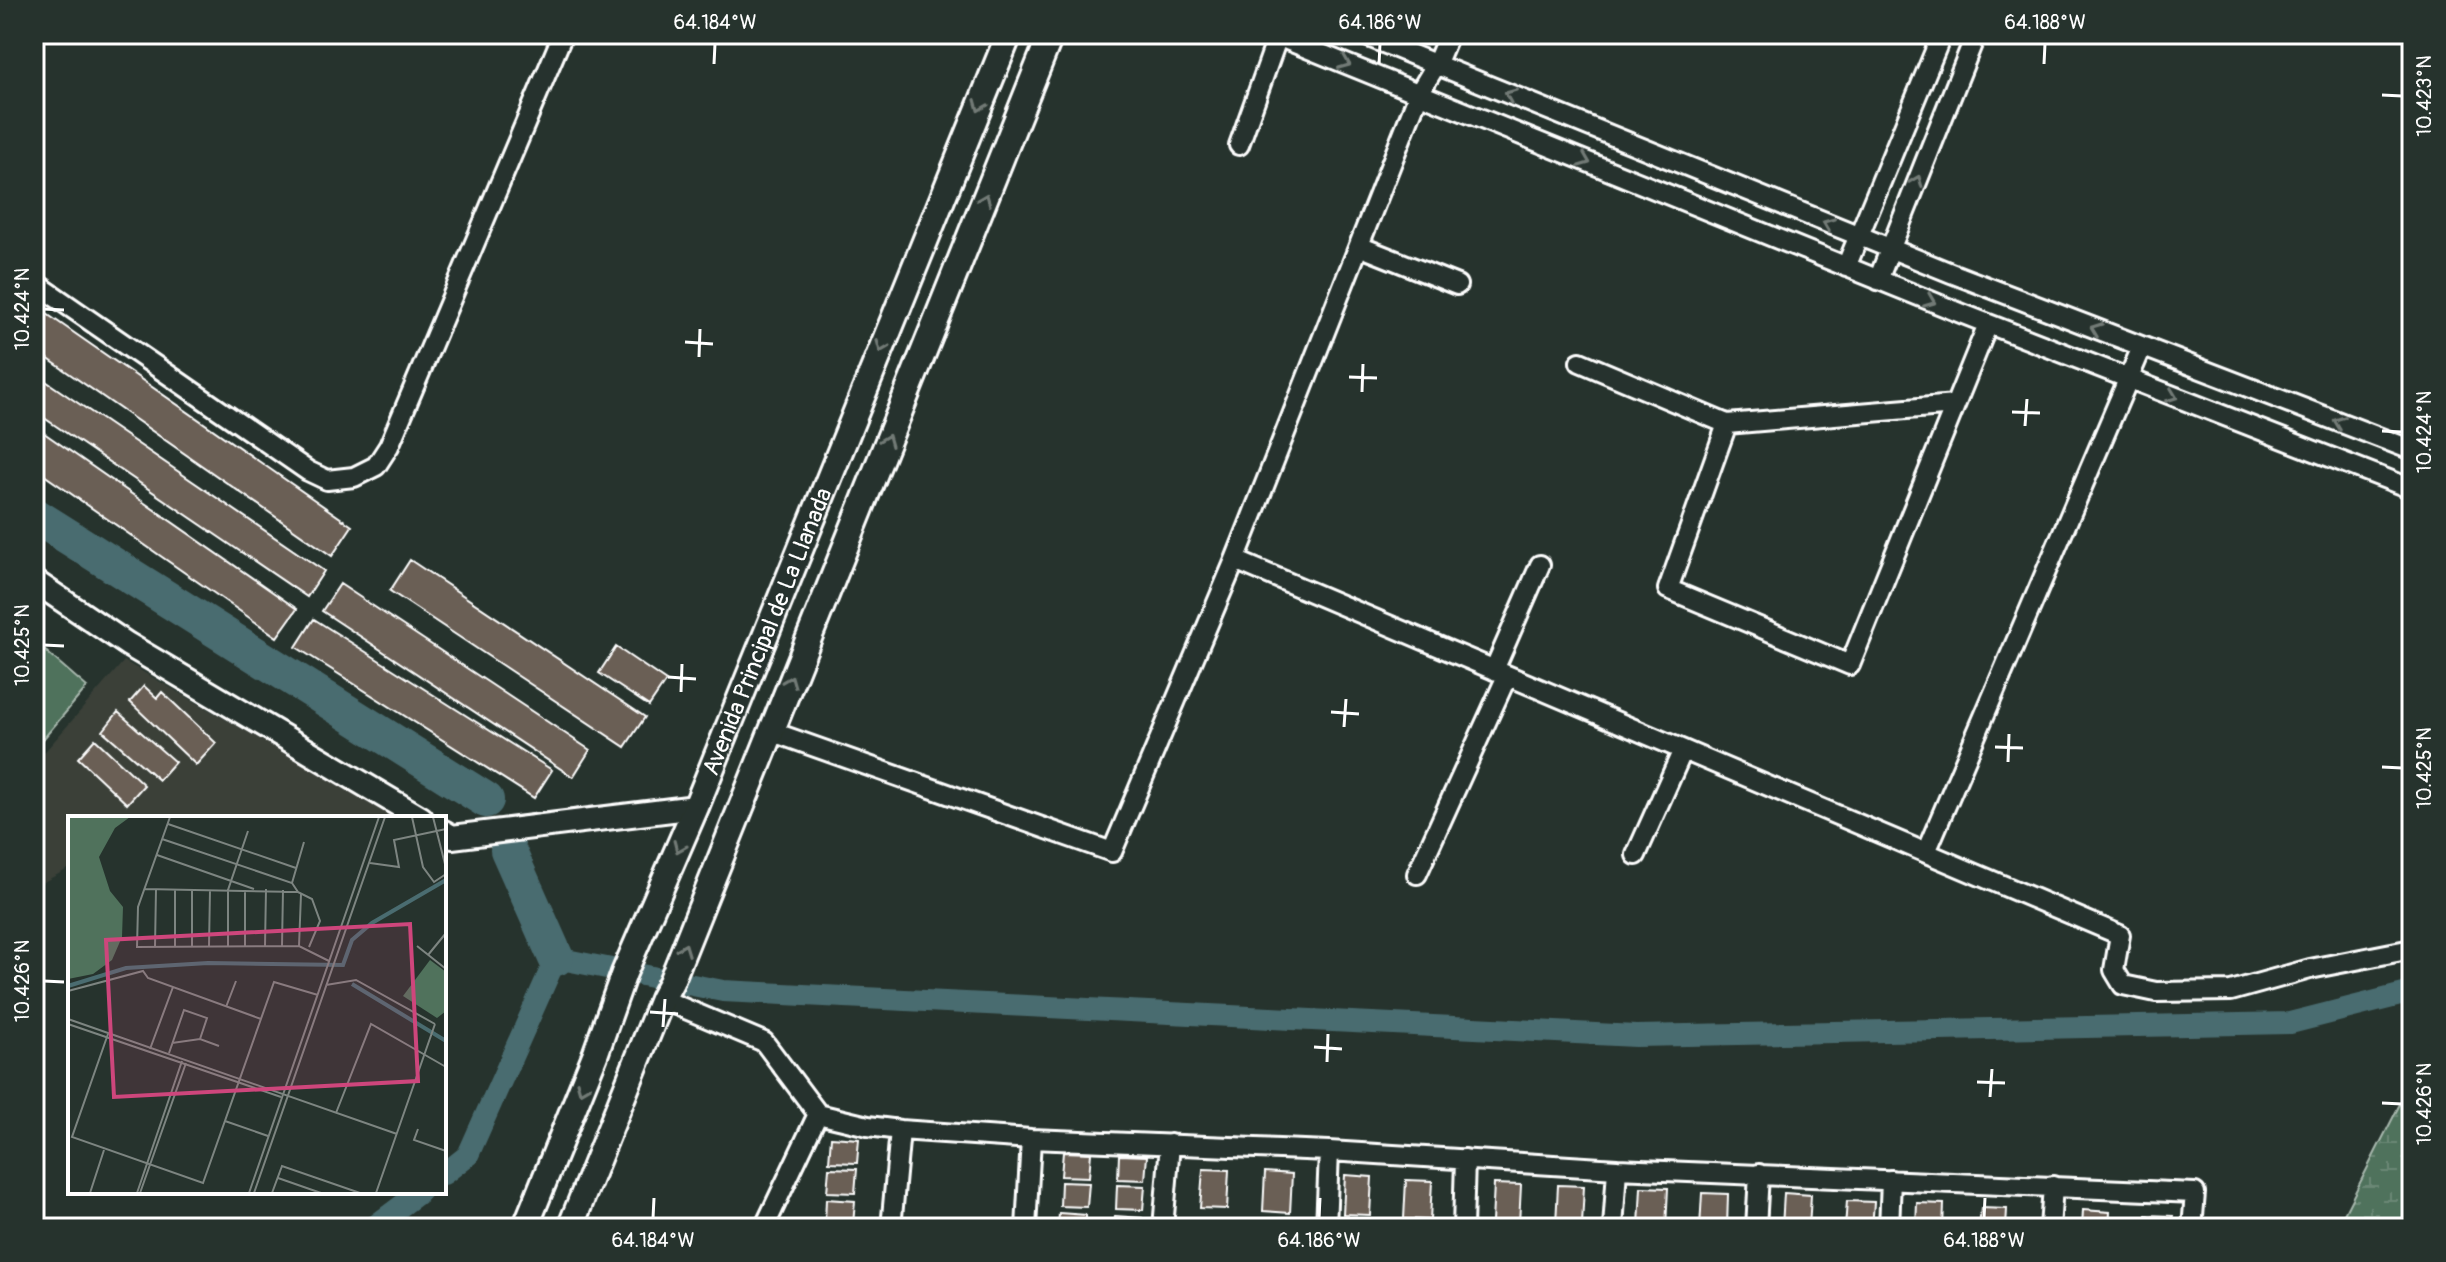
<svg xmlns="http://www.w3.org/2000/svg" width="2446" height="1262" font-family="Pangolin,sans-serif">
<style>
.built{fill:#3a4039}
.wetland{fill:url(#wetland-marsh);stroke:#a8b8ae;stroke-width:2}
.park{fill:#50725c;stroke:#a8b8ae;stroke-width:2}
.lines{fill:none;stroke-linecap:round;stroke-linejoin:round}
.canal{stroke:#4a6c70;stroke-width:22}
.river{stroke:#4a6c70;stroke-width:36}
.building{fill:#6a5f55;stroke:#fff;stroke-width:2}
.minor-casing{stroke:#fff;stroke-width:24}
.tertiary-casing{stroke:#fff;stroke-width:28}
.secondary-casing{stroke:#fff;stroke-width:30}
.minor{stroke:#26332d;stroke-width:18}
.tertiary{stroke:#26332d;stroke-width:22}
.secondary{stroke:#26332d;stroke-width:24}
.oneway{stroke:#727a76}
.ticks{fill:none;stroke:#fff;stroke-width:3}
.labels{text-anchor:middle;stroke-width:6;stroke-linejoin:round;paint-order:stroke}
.street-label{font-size:24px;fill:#fff;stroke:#26332d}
.inset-river{fill:none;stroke:#4a6c70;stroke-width:4}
.inset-road{fill:none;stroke:#7d8581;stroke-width:2}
.view{fill:#ce467c;fill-opacity:0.15;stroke:#ce467c;stroke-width:4}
.inset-edge{fill:none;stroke:#fff;stroke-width:4}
.neatline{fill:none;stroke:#fff;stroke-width:3}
.ticks-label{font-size:20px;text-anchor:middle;fill:#fff}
</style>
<defs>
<pattern id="wetland-marsh" width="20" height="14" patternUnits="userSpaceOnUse" patternTransform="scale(2)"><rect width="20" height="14" fill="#50725c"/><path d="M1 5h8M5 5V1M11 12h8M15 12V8" fill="none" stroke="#6a8774"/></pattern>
</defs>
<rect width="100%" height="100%" fill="#26332d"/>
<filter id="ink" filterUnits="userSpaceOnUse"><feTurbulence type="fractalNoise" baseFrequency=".0125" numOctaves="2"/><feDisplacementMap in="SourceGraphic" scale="16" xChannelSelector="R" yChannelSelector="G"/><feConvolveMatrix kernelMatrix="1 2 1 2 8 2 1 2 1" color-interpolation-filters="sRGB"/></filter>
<g filter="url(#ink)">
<path class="built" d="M124 661 398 818H70V868L34 887V764Z"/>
<path class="wetland" d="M2412 1092V1228H2337L2403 1098Z"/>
<path class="park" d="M34 641 87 687 34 750Z"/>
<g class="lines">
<path class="canal" d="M444 1174 468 1155 556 958 723 991 1636 1036 2290 1023 2412 992
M372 1228 420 1192"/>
<path class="river" d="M34 515 486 800
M508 850 556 958"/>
</g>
<path class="building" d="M34 305 352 526 332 556 34 349Z
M34 373 324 571 307 597 34 411Z
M34 426 297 609 277 637 34 468Z
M410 560 645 717 625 747 390 591Z
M340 584 590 750 573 777 322 611Z
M314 619 552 770 534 798 296 647Z
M616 647 666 681 649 706 599 673Z
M144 686 157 698 162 692 216 743 196 765 130 702Z
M118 712 175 762 159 780 103 731Z
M95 739 144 785 127 804 78 758Z
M831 1137 859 1139 857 1163 829 1162Z
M1063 1152 1091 1153 1089 1177 1061 1176Z
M1119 1155 1147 1156 1145 1180 1118 1179Z
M829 1168 857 1169 855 1193 827 1192Z
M1203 1169 1229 1170 1227 1209 1200 1208Z
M1265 1172 1292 1174 1290 1213 1263 1211Z
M1345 1175 1372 1177 1370 1215 1343 1214Z
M1406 1180 1432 1181 1430 1220 1404 1219Z
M1061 1182 1089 1183 1087 1207 1060 1206Z
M1494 1184 1521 1185 1519 1224 1492 1222Z
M1117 1185 1145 1186 1143 1210 1116 1209Z
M1558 1185 1584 1186 1582 1225 1556 1224Z
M1641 1187 1668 1188 1666 1227 1639 1226Z
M1702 1193 1728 1194 1727 1228H1700Z
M1784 1193 1811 1195 1809 1228H1782Z
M826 1199 855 1201 853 1225 825 1223Z
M1847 1201 1874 1202 1872 1228H1845Z
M1917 1203 1944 1204 1943 1228H1916Z
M1981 1208 2007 1209 2006 1228H1979Z
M2083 1210 2110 1212 2109 1228H2082Z
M1059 1213 1086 1215V1228H1058Z
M2146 1215 2173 1216 2172 1228H2145Z
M1115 1216 1142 1218V1228H1114Z"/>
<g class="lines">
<defs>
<path id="minor" d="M1272 34 1963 314 2412 489
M1361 34 1951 273 2412 450
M1239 145 1278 36
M1359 246 1457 285
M1846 267 1942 34
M1878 280 1976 34
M34 282 308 471 327 480 354 477 376 466 389 446 563 34
M1580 362 1727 424 1955 405
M1727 424 1668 589 1850 665 1988 324
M1235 560 2120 935 2114 970 2123 985 2156 992 2231 991 2310 969 2412 949
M1494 670 1540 565
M770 731 1112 852 1235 560 1419 93 1436 65 1449 34
M1926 852 2142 347
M1636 855 1683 750
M1417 874 1507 676
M662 999 764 1042 818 1114 868 1126 900 1130 1031 1139 1329 1151 1617 1169 2195 1193 2192 1228
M764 1228 818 1114
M891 1228 900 1130
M1026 1228 1031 1139
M1163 1228 1170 1144
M1326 1228 1329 1151
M1463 1228 1465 1159
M1613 1228 1617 1169
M1756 1228 1759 1174
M1889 1228 1891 1180
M2050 1228 2053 1186"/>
<path id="tertiary" d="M34 581 127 644 421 818
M444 832 452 837 696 807"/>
<g id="secondary">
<path id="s1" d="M525 1228 595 1055 624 973 696 807 1009 34"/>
<path d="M570 1228 662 999 671 982 1051 34"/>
</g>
</defs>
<use href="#minor" class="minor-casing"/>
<use href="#tertiary" class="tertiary-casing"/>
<use href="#secondary" class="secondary-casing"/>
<use href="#minor" class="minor"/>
<use href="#tertiary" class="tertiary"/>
<use href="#secondary" class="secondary"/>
</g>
<defs><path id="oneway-chevron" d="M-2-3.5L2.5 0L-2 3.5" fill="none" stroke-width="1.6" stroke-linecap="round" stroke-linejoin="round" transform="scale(2)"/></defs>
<g class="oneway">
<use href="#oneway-chevron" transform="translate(1345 63) rotate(22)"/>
<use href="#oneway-chevron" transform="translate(1510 95) rotate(-158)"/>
<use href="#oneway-chevron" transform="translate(980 106) rotate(112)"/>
<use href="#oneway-chevron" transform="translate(1585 161) rotate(22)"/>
<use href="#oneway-chevron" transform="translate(1917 181) rotate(-68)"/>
<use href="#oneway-chevron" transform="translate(985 199) rotate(-68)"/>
<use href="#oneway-chevron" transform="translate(1828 224) rotate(-158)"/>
<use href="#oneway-chevron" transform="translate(1930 301) rotate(22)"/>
<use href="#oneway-chevron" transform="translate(2096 329) rotate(-159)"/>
<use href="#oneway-chevron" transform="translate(882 347) rotate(112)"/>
<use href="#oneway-chevron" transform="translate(2172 396) rotate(21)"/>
<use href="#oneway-chevron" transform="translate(2339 422) rotate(-159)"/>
<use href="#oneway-chevron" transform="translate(887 440) rotate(-68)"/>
<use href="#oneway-chevron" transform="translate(790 681) rotate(-68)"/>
<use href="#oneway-chevron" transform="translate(679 847) rotate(113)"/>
<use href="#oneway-chevron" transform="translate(684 949) rotate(-69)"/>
<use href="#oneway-chevron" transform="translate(582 1088) rotate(112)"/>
</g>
</g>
<path class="ticks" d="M714 64 715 44M1379 64 1380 44M2044 64 2045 44M2382 95 2402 96M44 309 64 310M685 342 713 344M699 357 700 329M1349 377 1377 378M1362 392 1363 364M2012 412 2040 413M2025 426 2027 399M2382 431 2402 432M44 645 64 646M668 677 696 679M681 692 682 664M1331 712 1359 714M1344 727 1346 699M1995 747 2023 748M2008 762 2009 734M2382 767 2402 768M44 981 64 982M650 1012 678 1014M663 1027 665 999M1314 1047 1342 1049M1327 1062 1328 1034M1977 1082 2005 1083M1990 1097 1992 1069M2382 1103 2402 1104M653 1218 654 1198M1319 1218 1320 1198M1984 1218 1985 1198"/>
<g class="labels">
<g class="street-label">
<text dy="8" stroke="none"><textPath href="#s1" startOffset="644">Avenida Principal de La Llanada</textPath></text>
</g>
</g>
<g transform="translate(68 816)">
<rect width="378" height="378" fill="#26332d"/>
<path d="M0 1H62L47 12 31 41 42 75 55 91 54 121 44 144 25 158 0 163Z" fill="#50725c"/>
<path d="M362 144 378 156V195L369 202 335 180Z" fill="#50725c"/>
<path class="inset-river" d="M284 168 378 225M0 170 58 152 140 147 275 149 284 124 304 107 378 64"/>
<path class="inset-road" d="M102 1 70 91 69 131 231 130 261 145M344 1 355 51 366 66 378 58M365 1 378 52M100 8 228 52M94 23 224 67 230 76M89 39 186 73M302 47 331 51 326 24 378 13M224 67 236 26M77 73 230 76 244 83 252 105 241 131M107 73V130M177 74V130M124 130V74M141 130 142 74M160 130V74L180 15M197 130 198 73M214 130 215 74M231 130 233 78M349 130 378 153M87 131 88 73M360 139 378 117M258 169 288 164 367 208M0 175 75 155 80 162 193 203M158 191 168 165M0 203 329 318M0 208 213 281M40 218 4 321 135 367 206 166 250 179M104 227 132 223 151 230M82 233 105 171M101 237 116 194 139 202 132 223M268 297 303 208 378 251M157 305 200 320M350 313 346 324 378 335M210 362 253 377M22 377 36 334M69 377 114 245M72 377 118 247M181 377 311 1M186 377 317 1M204 377 214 350 292 377M308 377 367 208"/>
<path class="view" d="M342 108 350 265 46 281 38 124Z"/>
<rect width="378" height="378" class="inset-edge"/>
</g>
<rect width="2446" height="1262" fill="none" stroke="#26332d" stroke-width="88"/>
<rect x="44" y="44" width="2358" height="1174" class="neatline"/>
<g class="ticks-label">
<text x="715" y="29">64.184°W</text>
<text x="1380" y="29">64.186°W</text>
<text x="2045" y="29">64.188°W</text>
<text transform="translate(2424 96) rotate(-90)" y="7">10.423°N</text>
<text transform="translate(22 309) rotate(-90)" y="7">10.424°N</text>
<text transform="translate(2424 432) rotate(-90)" y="7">10.424°N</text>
<text transform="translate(22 645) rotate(-90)" y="7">10.425°N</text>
<text transform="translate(2424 768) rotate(-90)" y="7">10.425°N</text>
<text transform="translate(22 981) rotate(-90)" y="7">10.426°N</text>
<text transform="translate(2424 1104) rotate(-90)" y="7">10.426°N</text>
<text x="653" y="1247">64.184°W</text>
<text x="1319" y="1247">64.186°W</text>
<text x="1984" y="1247">64.188°W</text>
</g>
</svg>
